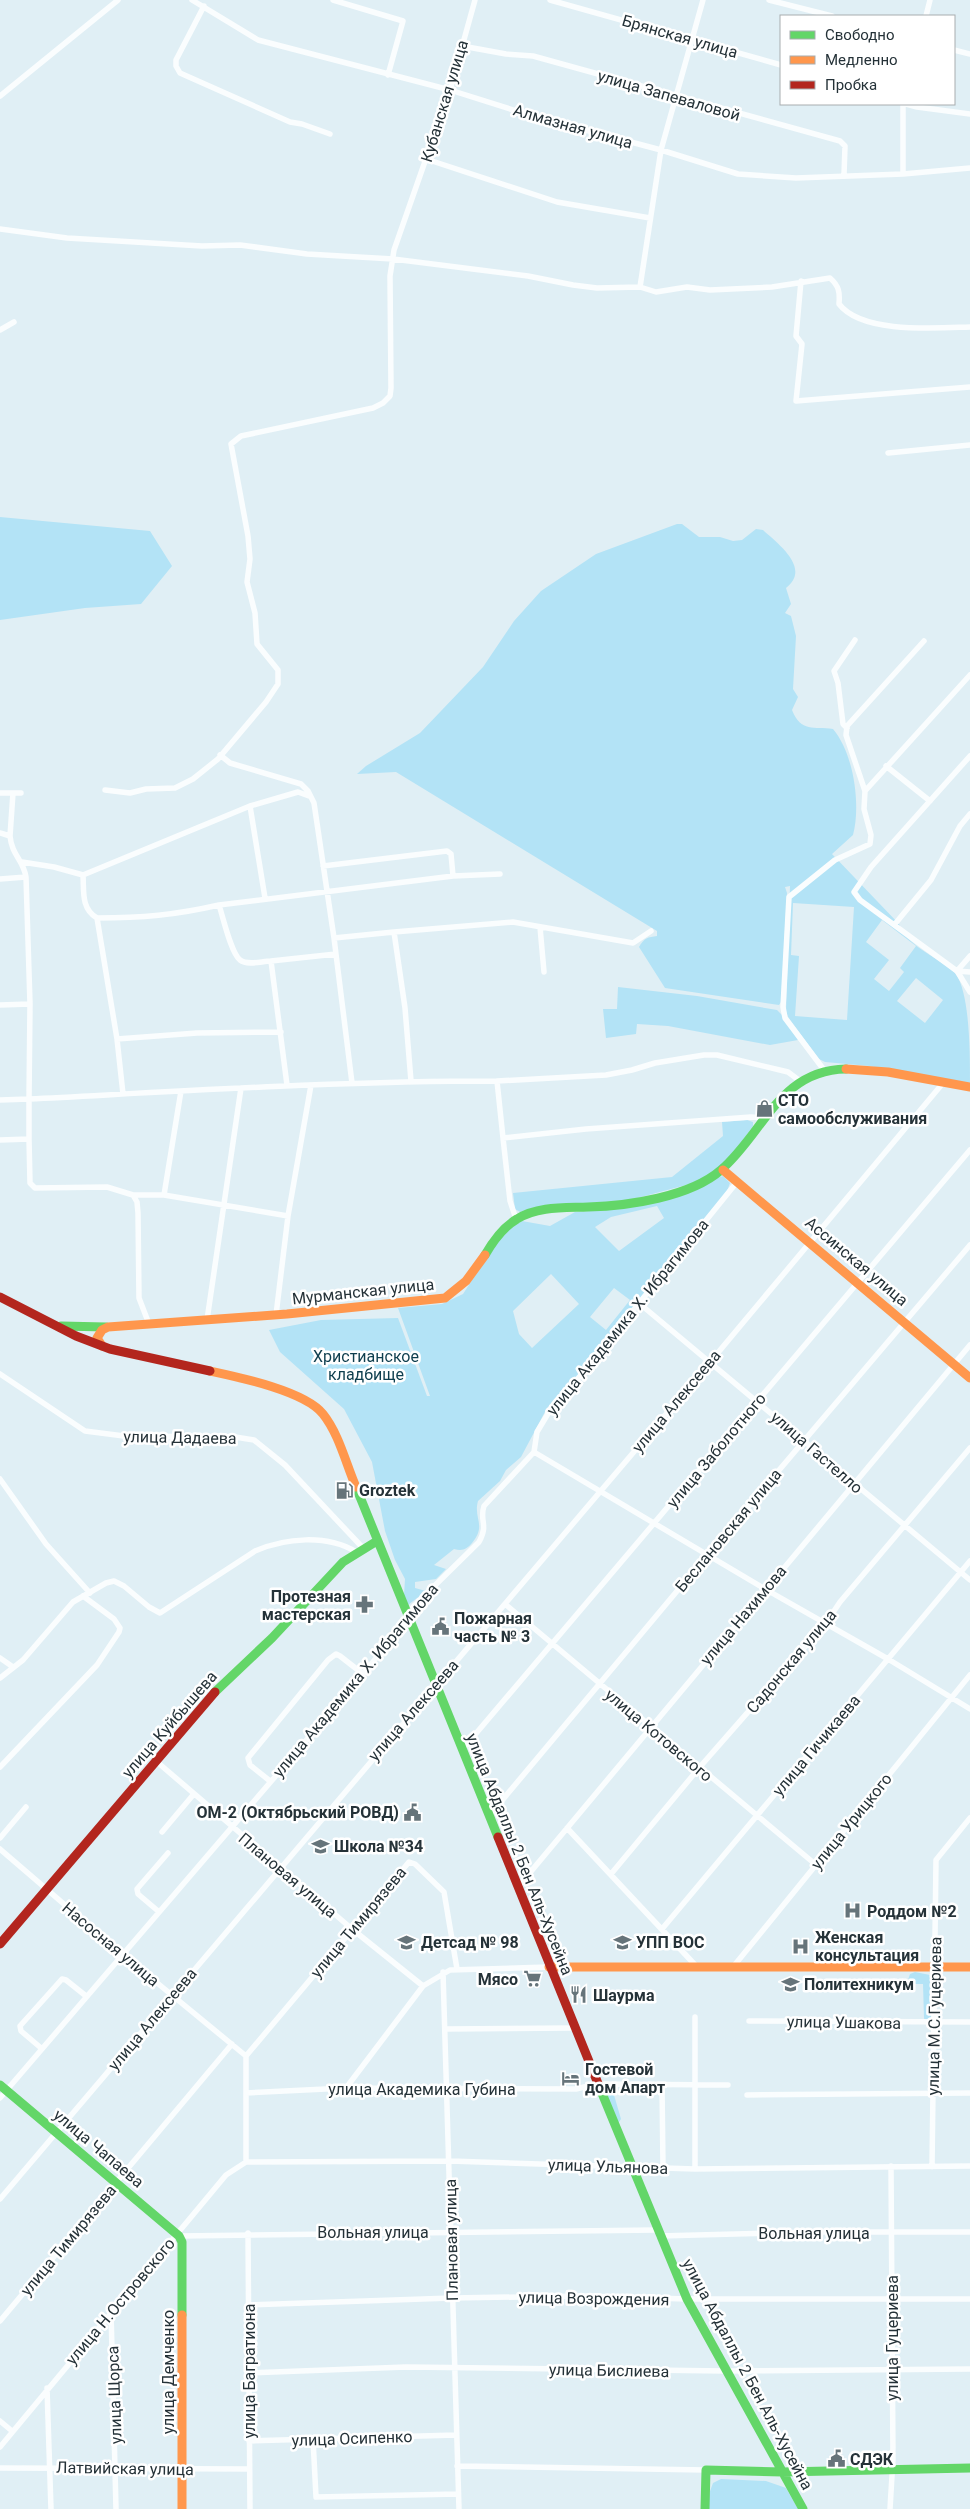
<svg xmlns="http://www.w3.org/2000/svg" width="970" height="2509" font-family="Roboto,sans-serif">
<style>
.green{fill:#b3e3f6;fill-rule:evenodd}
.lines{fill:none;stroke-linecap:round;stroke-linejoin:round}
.street{stroke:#fafdfe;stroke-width:5.5}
.fast{stroke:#63d668;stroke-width:9}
.slow{stroke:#ff974d;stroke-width:9}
.jam{stroke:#b3261e;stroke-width:9}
.labels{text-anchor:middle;stroke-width:5;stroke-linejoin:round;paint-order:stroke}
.street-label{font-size:16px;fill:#253238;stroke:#fff}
.poi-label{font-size:16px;font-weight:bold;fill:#253238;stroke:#fff;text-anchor:start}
.park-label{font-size:16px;fill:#0e3e4e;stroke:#fff}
</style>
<rect width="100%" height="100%" fill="#e0eff5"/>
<path class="green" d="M0 517 150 531 172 566 141 604 85 608 0 620Z
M677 524H682L699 537H720L733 541 742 540 756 529 763 530C777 543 812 568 786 588L791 604 785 613 791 616 796 636 793 689 798 697 792 710C801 733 814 726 833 729 854 754 861 805 853 835L832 854 899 924C907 947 939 957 956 974 970 995 970 1053 970 1083L869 1066 825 1062 819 1059 788 1017 786 1011 790 886 785 887 787 893 781 1002 779 1005 665 988 639 947C644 938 648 937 657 936V931L396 772 357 774 366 766 420 733 483 667 514 621 541 591 596 554ZM793 903 854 907 847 1020 795 1016 799 956 791 955ZM882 920 916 946 900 968 904 972 889 991 874 979 889 960 866 942ZM916 978 943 1000 925 1023 897 1001Z
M618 987 697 996 777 1010 783 1016 798 1040 770 1045 668 1026 637 1024 636 1034 606 1038 603 1009H617Z
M747 1120 753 1122V1126L731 1157 701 1181 630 1200 545 1207 520 1212 515 1209 513 1193 672 1177 723 1136 722 1122Z
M723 1176 730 1183 727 1191 564 1393 547 1408 521 1457 506 1470 500 1481 478 1501C473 1519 487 1525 472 1543 466 1550 462 1551 454 1549L434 1565 446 1569 436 1579 415 1582V1588L426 1591 408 1605 404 1595 405 1579 395 1560 385 1531 372 1462 344 1409 280 1352 269 1330 321 1320 398 1318 427 1396H430L398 1308 442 1304 463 1294 495 1245 510 1228 522 1221 550 1226 575 1212 606 1210ZM657 1206 664 1218 619 1251 595 1227 611 1217ZM551 1274 579 1304 532 1348 519 1334 513 1311ZM614 1288 630 1300 606 1330 590 1317Z
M915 1972 930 1975 932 1978 931 2020 925 2021 924 2018 923 1984H910L908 1980 910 1974Z
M611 2093 614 2095 621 2119 619 2122 614 2120 606 2094Z
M721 2479 766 2481 786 2488 798 2509H709V2494L713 2483Z"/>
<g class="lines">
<path class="street" d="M192 0 258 40 450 90 529 115 661 150 738 174 796 178 903 174 970 168
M333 0 403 21 388 75
M550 0 781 65
M769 0 832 16
M204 6 176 60V66L180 73 290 122 302 124 330 134
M926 16 930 0
M462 46 506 54 533 56 840 141 845 146 844 175
M954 50 970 54
M0 96 118 0
M903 104V174
M906 104 917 107 970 114
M426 159 557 202 650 218
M0 229 67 238 202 246 240 245 307 254 393 259 528 276 573 285 597 288 640 287 656 292 687 287 710 290 772 287 830 278C839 286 840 292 839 304 862 334 936 328 970 327
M801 281 796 336 802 344 796 401 970 387
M640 287 661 150 703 0
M0 330 14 322
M888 453 970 445
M847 728 843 724 838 683 834 671 855 640
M220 755 230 763 301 784 308 791 314 803 334 938 352 1083
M970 756 871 867 854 892 860 900 957 971 970 972
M886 766 930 801
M105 790 130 793 146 789 175 788 193 779 218 759 266 702 278 684V670L257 644 255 613 247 582 250 559 248 536 231 444 241 436 373 408 383 403 390 396 391 388 390 276 394 250 450 90 475 0
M865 791 846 735 847 726 924 641
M0 793H21
M250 806 265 898
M0 833 10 836C12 856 23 859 26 877
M10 836 13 793
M22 862 54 867 83 875 250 806 298 792 309 796
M83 875C84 891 81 909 97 918 142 918 175 915 219 905 223 917 231 953 240 960 248 966 262 961 271 961L287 1085
M453 876 500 874
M0 879 26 877 30 1004 29 1099 0 1100
M219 905 453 876 451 854 447 851 323 866
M97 918 117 1039
M895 924 931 880 960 826 970 814
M540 927 544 972
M394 932 513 922 633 943 651 931
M334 938 394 932 405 1008 411 1081
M970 956 957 971 970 992
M271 961 336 954
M0 1005 30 1004
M824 1070 785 1018 783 1007 789 897 835 860 870 844 871 835 864 809 865 791 970 675
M123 1094 117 1039 197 1033 281 1032
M503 1138 497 1081 606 1075 632 1070 655 1063 704 1055H717L788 1072 800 1081
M29 1139 30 1183 35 1188 107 1187 133 1195 137 1202 138 1213 139 1298 149 1324
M0 1140 29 1139V1099C185 1091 341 1081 497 1081
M133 1195H164L288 1216
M164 1195 181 1091
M516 1219 510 1201 503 1138 586 1129 751 1117 765 1118
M640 1304 970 1580
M276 1315 288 1216 311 1085
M207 1320 241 1088
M0 1374 85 1431 124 1436 235 1437 254 1440 285 1465 363 1548
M534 1452 765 1589 888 1659 970 1709
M0 1479 46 1544 90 1593
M505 1604 815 1864
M0 1658 13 1667
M0 1678 23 1660 73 1602 106 1583 114 1581 124 1586 149 1607 160 1613 255 1551C285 1538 327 1534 356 1552
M462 1750 970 1150
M156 1761 352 1929 423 1986
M0 1767 97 1665 119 1632 120 1628 114 1619 83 1596
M270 1781 250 1765 248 1758 328 1660 336 1654 340 1656 363 1674
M489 1816 708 1554 970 1245
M567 1828 697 1967
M162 1832 193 1795
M0 1838 26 1807
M0 1849 122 1954 246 2056
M611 1874 699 1768 826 1623 840 1602 970 1448
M518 1887 970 1345
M158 1911 138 1894 137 1889 168 1853
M662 1929 970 1561
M733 1967 970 1675
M443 1972 459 2509
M695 2017V2169
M749 2021 970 2022
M446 2029 574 2028
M41 2048 21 2031 20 2026 62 1979 66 1980 86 1996
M246 2056 409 1862 415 1864 444 1892 457 1969
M662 2085 663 2168
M346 2088 423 1986 450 1970 549 1967
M246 2093 346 2088 576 2089 596 2084 728 2085
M747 2095 970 2093
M0 2098 363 1674 409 1618 412 1608 479 1542C489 1524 479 1521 484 1506L534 1452 537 1432 552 1407 581 1375 737 1182
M246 2162V2056
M932 2167 936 1860 970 1818
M0 2199 711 1361 943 1083
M248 2233 250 2509
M179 2236 657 2230
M659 2236 808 2232H970
M249 2305 452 2298 582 2296 687 2299H970
M111 2311 116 2509
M0 2321 232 2044
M249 2373 406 2367 726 2371 970 2369
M47 2388 51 2509
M0 2421 12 2431
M313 2439 316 2497 458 2494
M249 2441 456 2435
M0 2447 226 2175 246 2162 450 2161 695 2169 970 2166
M457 2466 706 2470
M0 2468 249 2469
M890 2509 893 2459 891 2166"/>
<path class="fast" d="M485 1255C493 1241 503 1227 517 1219 538 1206 565 1208 588 1207 628 1206 690 1197 721 1170 764 1133 779 1070 846 1069
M61 1326 106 1327
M356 1487 498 1837
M215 1692 272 1638 343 1562 377 1541
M0 2085 179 2236 182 2242V2315
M599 2086 687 2299 803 2509
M705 2509 706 2470 782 2472 970 2468"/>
<path class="slow" d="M846 1069 888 1072 970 1087
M723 1170 970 1378
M102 1346 97 1338 102 1330 108 1327 287 1314 445 1298 466 1281 485 1255
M210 1371C238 1377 305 1391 323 1414 339 1434 346 1464 356 1487
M549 1967H970
M182 2315V2509"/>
<path class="jam" d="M0 1297 76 1336 110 1349 210 1371
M498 1837 599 2086
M0 1944 215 1692"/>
</g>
<defs>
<symbol id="shop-bare" viewBox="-9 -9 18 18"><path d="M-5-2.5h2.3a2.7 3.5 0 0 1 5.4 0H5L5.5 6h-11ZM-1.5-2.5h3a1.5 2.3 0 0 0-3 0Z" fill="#66747a" stroke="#fff" stroke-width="2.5" paint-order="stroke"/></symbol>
<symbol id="fuel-bare" viewBox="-9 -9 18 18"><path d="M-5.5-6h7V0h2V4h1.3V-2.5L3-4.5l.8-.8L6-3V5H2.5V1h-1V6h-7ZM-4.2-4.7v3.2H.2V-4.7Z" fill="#66747a" stroke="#fff" stroke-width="2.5" paint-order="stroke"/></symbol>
<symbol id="pharmacy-bare" viewBox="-9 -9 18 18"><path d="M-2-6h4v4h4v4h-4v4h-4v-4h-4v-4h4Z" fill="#66747a" stroke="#fff" stroke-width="2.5" paint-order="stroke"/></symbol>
<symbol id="civic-bare" viewBox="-9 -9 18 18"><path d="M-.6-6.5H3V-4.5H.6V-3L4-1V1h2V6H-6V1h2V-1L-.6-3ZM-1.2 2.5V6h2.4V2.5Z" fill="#66747a" stroke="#fff" stroke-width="2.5" paint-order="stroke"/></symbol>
<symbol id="school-bare" viewBox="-9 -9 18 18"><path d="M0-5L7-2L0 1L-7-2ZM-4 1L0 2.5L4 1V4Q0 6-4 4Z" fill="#66747a" stroke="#fff" stroke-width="2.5" paint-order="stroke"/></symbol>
<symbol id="hospital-bare" viewBox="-9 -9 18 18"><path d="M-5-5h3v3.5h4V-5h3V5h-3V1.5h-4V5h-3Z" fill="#66747a" stroke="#fff" stroke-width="2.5" paint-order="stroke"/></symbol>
<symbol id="university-bare" viewBox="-9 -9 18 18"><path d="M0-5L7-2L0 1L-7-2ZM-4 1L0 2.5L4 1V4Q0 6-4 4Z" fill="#66747a" stroke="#fff" stroke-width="2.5" paint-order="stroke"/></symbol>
<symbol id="supermarket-bare" viewBox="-9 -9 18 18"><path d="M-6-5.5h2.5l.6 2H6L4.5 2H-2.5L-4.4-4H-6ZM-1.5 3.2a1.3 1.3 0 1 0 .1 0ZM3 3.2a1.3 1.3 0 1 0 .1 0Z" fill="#66747a" stroke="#fff" stroke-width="2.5" paint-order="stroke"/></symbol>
<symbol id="restaurant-bare" viewBox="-9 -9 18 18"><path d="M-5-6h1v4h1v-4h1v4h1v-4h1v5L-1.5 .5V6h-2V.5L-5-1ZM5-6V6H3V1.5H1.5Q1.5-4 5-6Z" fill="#66747a" stroke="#fff" stroke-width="2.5" paint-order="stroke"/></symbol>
<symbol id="hotel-bare" viewBox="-9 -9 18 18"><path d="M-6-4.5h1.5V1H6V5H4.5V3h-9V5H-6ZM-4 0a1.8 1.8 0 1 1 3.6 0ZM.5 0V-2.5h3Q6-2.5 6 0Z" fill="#66747a" stroke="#fff" stroke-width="2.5" paint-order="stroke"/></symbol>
</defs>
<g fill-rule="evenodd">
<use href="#shop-bare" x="752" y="1096" width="25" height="25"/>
<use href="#fuel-bare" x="332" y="1478" width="25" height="25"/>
<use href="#pharmacy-bare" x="352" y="1592" width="25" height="25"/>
<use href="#civic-bare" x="428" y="1614" width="25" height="25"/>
<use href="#civic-bare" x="400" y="1800" width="25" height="25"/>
<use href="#school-bare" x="308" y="1834" width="25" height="25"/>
<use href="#hospital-bare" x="840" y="1898" width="25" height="25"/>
<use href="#school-bare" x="394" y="1930" width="25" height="25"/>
<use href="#university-bare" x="610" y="1930" width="25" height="25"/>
<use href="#hospital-bare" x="788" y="1934" width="25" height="25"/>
<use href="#supermarket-bare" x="520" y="1966" width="25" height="25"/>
<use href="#university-bare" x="778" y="1972" width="25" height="25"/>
<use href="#restaurant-bare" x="566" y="1982" width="25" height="25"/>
<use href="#hotel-bare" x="558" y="2066" width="25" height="25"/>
<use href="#civic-bare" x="824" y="2446" width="25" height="25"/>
</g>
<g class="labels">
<g class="street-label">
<text transform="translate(680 36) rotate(16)" y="6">Брянская улица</text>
<text transform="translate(669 95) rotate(16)" y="6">улица Запеваловой</text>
<text transform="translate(444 101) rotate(-73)" y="6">Кубанская улица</text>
<text transform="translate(573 126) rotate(16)" y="6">Алмазная улица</text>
<text transform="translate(857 1261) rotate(40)" y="6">Ассинская улица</text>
<text transform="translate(363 1291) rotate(-6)" y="6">Мурманская улица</text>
<text transform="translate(627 1317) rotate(-51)" y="6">улица Академика Х. Ибрагимова</text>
<text transform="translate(676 1401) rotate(-50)" y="6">улица Алексеева</text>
<text transform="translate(180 1437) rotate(1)" y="6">улица Дадаева</text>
<text transform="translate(716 1450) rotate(-50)" y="6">улица Заболотного</text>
<text transform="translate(817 1452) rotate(41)" y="6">улица Гастелло</text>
<text transform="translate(728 1530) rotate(-50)" y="6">Беслановская улица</text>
<text transform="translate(743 1615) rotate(-50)" y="6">улица Нахимова</text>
<text transform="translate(791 1661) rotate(-50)" y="6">Садонская улица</text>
<text transform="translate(355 1680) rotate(-50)" y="6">улица Академика Х. Ибрагимова</text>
<text transform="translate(413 1710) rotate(-49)" y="6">улица Алексеева</text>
<text transform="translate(169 1724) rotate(-49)" y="6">улица Куйбышева</text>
<text transform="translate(659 1735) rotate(40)" y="6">улица Котовского</text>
<text transform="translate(816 1745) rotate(-50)" y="6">улица Гичикаева</text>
<text transform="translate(851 1821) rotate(-51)" y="6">улица Урицкого</text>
<text transform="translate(520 1854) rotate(68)" y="6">улица Абдаллы 2 Бен Аль-Хусейна</text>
<text transform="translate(288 1875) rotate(40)" y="6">Плановая улица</text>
<text transform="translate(358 1922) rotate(-50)" y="6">улица Тимирязева</text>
<text transform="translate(111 1944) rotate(40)" y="6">Насосная улица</text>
<text transform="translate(934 2016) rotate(-89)" y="6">улица М.С.Гуцериева</text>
<text transform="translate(152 2019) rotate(-50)" y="6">улица Алексеева</text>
<text transform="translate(844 2022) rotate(1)" y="6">улица Ушакова</text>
<text x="422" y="2095">улица Академика Губина</text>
<text transform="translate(99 2148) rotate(40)" y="6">улица Чапаева</text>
<text transform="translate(608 2166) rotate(2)" y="6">улица Ульянова</text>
<text x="373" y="2238">Вольная улица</text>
<text x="814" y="2239">Вольная улица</text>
<text transform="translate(68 2240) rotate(-50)" y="6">улица Тимирязева</text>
<text transform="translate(451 2240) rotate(-91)" y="6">Плановая улица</text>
<text transform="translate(594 2298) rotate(1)" y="6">улица Возрождения</text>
<text transform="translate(120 2301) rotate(-50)" y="6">улица Н.Островского</text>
<text transform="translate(892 2338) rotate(-90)" y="6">улица Гуцериева</text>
<text transform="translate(609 2370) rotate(1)" y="6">улица Бислиева</text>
<text transform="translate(249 2371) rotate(-90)" y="6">улица Багратиона</text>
<text transform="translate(168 2372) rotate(-90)" y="6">улица Демченко</text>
<text transform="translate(748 2374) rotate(62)" y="6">улица Абдаллы 2 Бен Аль-Хусейна</text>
<text transform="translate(114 2395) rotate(-92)" y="6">улица Щорса</text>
<text transform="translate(352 2438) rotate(-2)" y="6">улица Осипенко</text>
<text transform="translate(125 2468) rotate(1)" y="6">Латвийская улица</text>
</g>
<g class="poi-label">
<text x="778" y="1106">СТО<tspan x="778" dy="18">самообслуживания</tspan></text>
<text x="359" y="1496">Groztek</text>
<text x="351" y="1602" text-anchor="end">Протезная<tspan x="351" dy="18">мастерская</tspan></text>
<text x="454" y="1624">Пожарная<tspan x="454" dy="18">часть № 3</tspan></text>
<text x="399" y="1818" text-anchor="end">ОМ-2 (Октябрьский РОВД)</text>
<text x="334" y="1852">Школа №34</text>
<text x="867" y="1917">Роддом №2</text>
<text x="815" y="1943">Женская<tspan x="815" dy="18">консультация</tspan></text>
<text x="421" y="1948">Детсад № 98</text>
<text x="636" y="1948">УПП ВОС</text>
<text x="518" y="1985" text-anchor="end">Мясо</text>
<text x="804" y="1990">Политехникум</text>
<text x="593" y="2001">Шаурма</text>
<text x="585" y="2075">Гостевой<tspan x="585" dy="18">дом Апарт</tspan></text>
<text x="850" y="2465">СДЭК</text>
</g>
<g class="park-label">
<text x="366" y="1362">Христианское<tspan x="366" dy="18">кладбище</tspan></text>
</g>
</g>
<rect x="780" y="15" width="175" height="90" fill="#ffffff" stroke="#a8adaf"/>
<rect x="790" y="31" width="25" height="8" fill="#63d668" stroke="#a8adaf"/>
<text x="825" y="40" font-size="15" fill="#253238">Свободно</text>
<rect x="790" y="56" width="25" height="8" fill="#ff974d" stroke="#a8adaf"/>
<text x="825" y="65" font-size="15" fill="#253238">Медленно</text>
<rect x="790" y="81" width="25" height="8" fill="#b3261e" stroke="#a8adaf"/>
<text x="825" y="90" font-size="15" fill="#253238">Пробка</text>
</svg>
